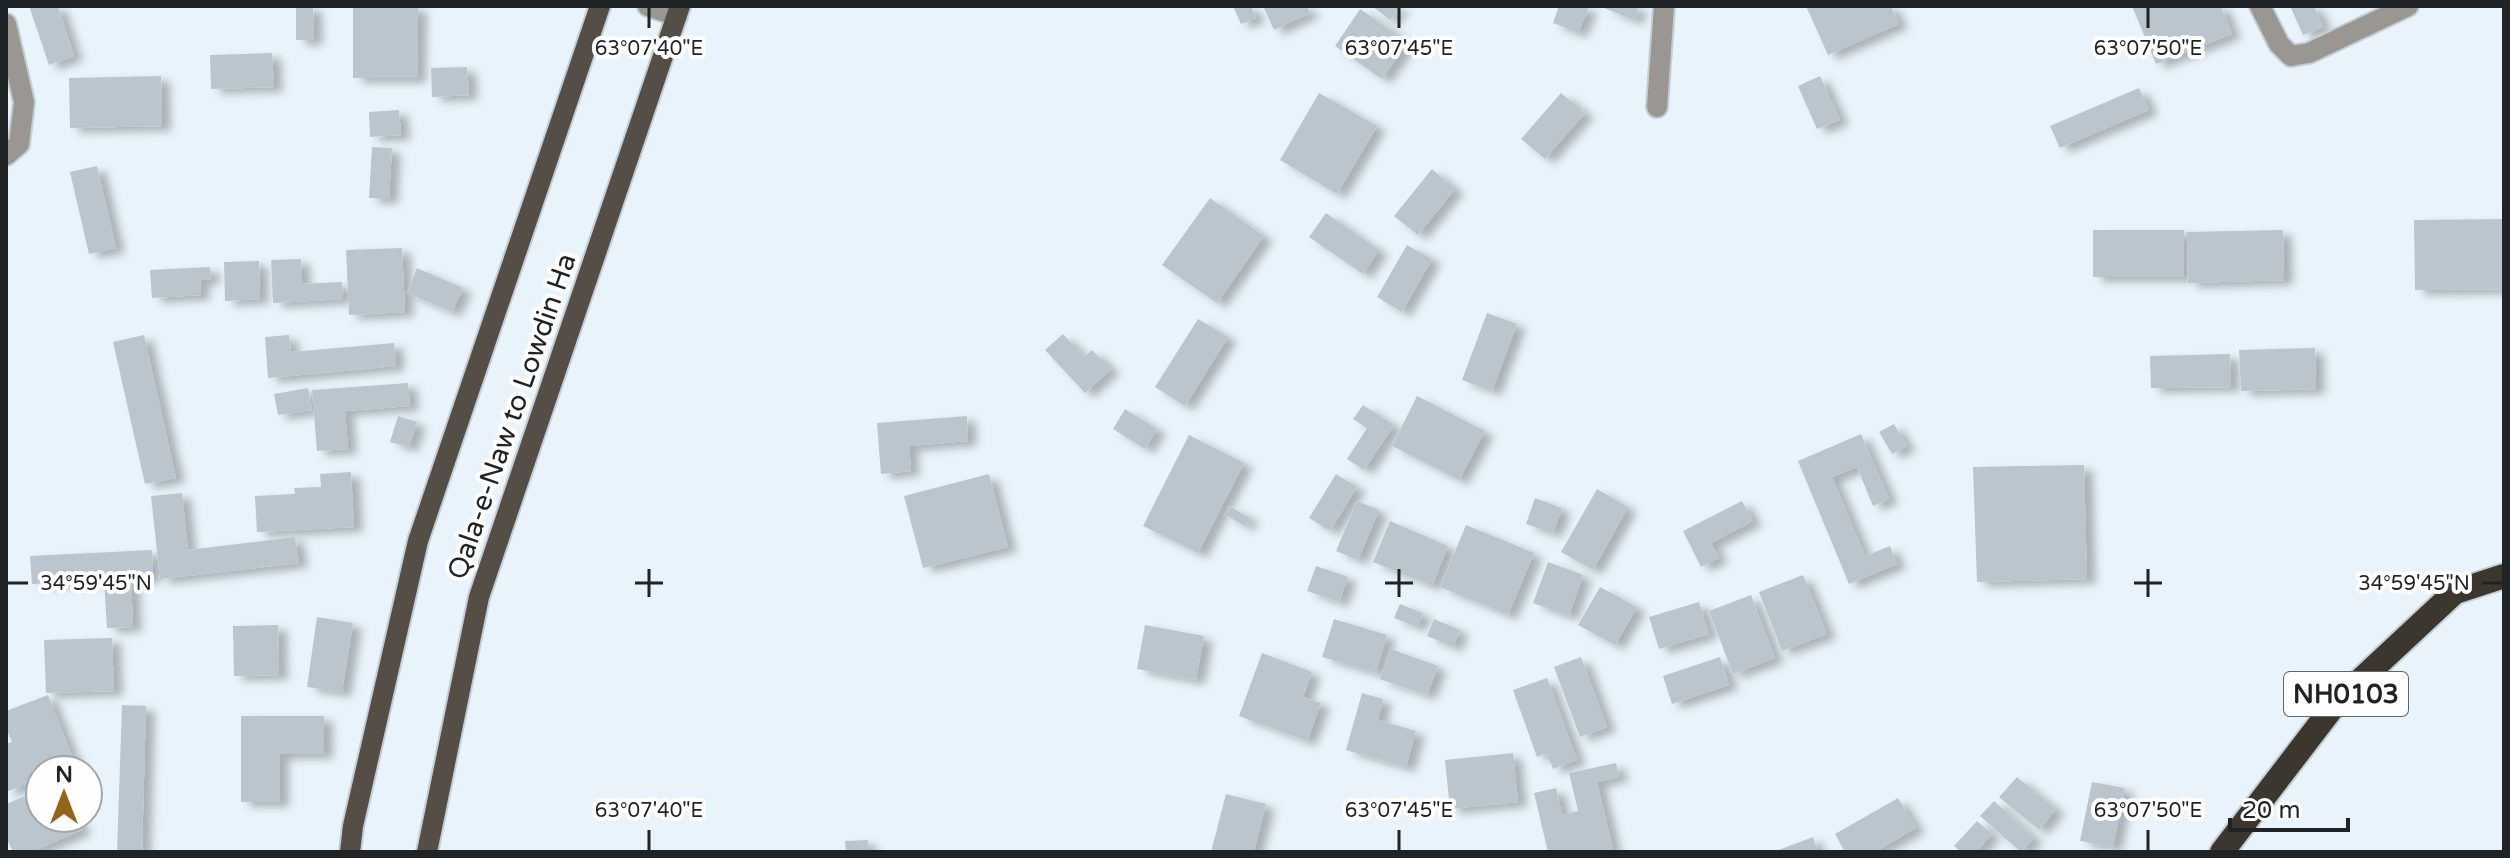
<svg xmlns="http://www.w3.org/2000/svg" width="2510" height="858" font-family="'Varela Round',sans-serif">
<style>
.building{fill:#bbc5cd;filter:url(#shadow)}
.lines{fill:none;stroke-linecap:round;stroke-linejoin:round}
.minor-casing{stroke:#c4ced5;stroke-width:24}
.major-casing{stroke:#c4ced5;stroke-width:24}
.highway-casing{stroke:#c4ced5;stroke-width:28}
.minor{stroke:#9a9793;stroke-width:20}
.major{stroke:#544e47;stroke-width:20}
.highway{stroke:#3b362e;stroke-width:24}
.ticks{fill:none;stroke:#1f2326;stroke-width:3}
.labels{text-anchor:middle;stroke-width:8;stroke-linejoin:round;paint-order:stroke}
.shield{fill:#fefefe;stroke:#626567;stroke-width:2}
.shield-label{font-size:26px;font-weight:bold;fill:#1f2326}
.street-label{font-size:28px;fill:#1f2326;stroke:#fefefe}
.ticks-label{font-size:20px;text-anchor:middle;fill:#1f2326;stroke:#fefefe;stroke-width:8;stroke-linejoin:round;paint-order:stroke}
</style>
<defs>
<filter id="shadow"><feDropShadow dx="9" dy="5" stdDeviation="4" flood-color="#0004"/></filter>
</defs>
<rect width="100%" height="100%" fill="#e8f3fb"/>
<path class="building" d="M29 6H58L74 56 49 65Z
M296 6H313L314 40H296Z
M353 6H418L417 78H353Z
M1233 6H1251L1256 18 1241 24Z
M1263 6H1307L1310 13 1274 30Z
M1372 6H1401L1390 20Z
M1559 6H1589L1578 33 1553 23Z
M1599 6H1639L1634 20Z
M1806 6H1891L1899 24 1828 55Z
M2132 6H2221L2232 34 2156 64Z
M2290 6H2314L2323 27 2303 35Z
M1360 9 1408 42 1382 79 1335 46Z
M272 53 274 87 211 89 210 55Z
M467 67 469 95 432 97 431 68Z
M161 76 162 126 70 128 69 78Z
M1820 76 1840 120 1817 129 1798 86Z
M2139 88 2149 110 2060 148 2050 126Z
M1319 93 1377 126 1337 194 1280 160Z
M1561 93 1585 113 1545 159 1521 139Z
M399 110 401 135 370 137 369 112Z
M372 147 392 148 389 199 369 198Z
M97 166 116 248 89 254 70 172Z
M1432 169 1455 189 1418 235 1394 216Z
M1210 198 1264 236 1217 303 1162 265Z
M1326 213 1379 250 1363 274 1309 237Z
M2504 219V289L2415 290 2414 220Z
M2093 230H2184V277H2093Z
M2283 230 2284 280 2188 283 2187 232Z
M1407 245 1432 259 1402 312 1377 297Z
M402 248 405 312 349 315 346 250Z
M301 259 302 284 342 282 343 299 273 303 271 260Z
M259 261 260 299 225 301 224 262Z
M210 267 211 280H200L201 295 152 298 150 270Z
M417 268 463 288 452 312 407 293Z
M1487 313 1517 324 1492 391 1462 380Z
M1198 319 1228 337 1185 406 1155 387Z
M1063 334 1084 357 1092 350 1111 369 1085 393 1045 350Z
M144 335 176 478 145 484 113 342Z
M289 335 291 352 394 343 396 366 268 378 265 337Z
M2315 348 2316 389 2241 391 2239 350Z
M2230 354 2231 387 2151 388 2150 356Z
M408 383 410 406 345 411 348 449 317 451 312 390Z
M308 388 312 410 278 415 274 394Z
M1417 396 1485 431 1459 480 1392 446Z
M1363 405 1394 425 1364 470 1347 459 1367 428 1353 419Z
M1125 409 1157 429 1145 449 1113 429Z
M398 416 417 422 409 447 390 442Z
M967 416 968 441 909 446 911 471 881 474 877 423Z
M1894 424 1907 446 1892 454 1879 432Z
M1861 434 1889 499 1873 506 1857 467 1832 477 1865 556 1890 546 1897 564 1849 584 1798 461Z
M1189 435 1244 463 1198 553 1143 526Z
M2084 465 2087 579 1977 582 1973 467Z
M351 472 354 527 257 532 255 496 295 494 294 488 321 487 320 474Z
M989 474 1008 547 923 568 904 496Z
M1336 474 1357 487 1330 531 1309 518Z
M1597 489 1628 507 1593 570 1561 552Z
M182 493 188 550 295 537 299 563 160 579 151 496Z
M1535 498 1562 508 1553 533 1526 524Z
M1357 501 1379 510 1358 560 1336 551Z
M1742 501 1753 521 1711 543 1719 558 1701 567 1683 531Z
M1229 506 1250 518 1245 526 1225 515Z
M1390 521 1448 546 1432 586 1373 562Z
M1466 525 1534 553 1508 615 1440 587Z
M152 550 153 577 131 579 133 627 107 628 104 580 32 584 30 556Z
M1548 562 1583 575 1569 616 1533 603Z
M1316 566 1348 577 1339 602 1307 591Z
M1803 575 1827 634 1782 651 1759 592Z
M1600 587 1637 607 1615 645 1578 625Z
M1751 595 1775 658 1733 674 1709 611Z
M1699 602 1709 634 1659 649 1649 617Z
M1400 604 1423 613 1417 627 1394 618Z
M317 617 353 623 342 692 307 687Z
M1334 619 1387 635 1376 673 1322 657Z
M1434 619 1460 630 1453 647 1427 636Z
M278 625 279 675 234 676 233 626Z
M1145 625 1204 636 1196 680 1137 669Z
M112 638 114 691 46 693 44 640Z
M1391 649 1438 666 1427 695 1380 679Z
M1262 653 1312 672 1303 697 1321 703 1307 741 1239 716Z
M1581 657 1607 727 1580 737 1554 667Z
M1720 657 1729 685 1672 704 1663 676Z
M1547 678 1577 760 1553 769 1547 753 1537 757 1513 690Z
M1362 693 1383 699 1378 720 1416 731 1406 767 1346 750Z
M48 695 75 764 61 770H40V778L6 792V744L12 742 6 728V711Z
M122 705 146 706 142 852H117Z
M241 716H324V754H280V802H241Z
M1513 753 1518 802 1450 809 1445 760Z
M1616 763 1619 777 1597 782 1613 849 1599 852H1548L1534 793 1556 788 1562 815 1578 811 1569 773Z
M2017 777 2056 809 2039 830 1999 797Z
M2092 782 2125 788 2113 847 2080 841Z
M40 790V818H77L82 830 31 852H13L6 837V804Z
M1226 794 1266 804 1254 852H1211Z
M1898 798 1916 828 1875 852H1845L1835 834Z
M1994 801 2034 838 2021 852 1980 816Z
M1977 821 1992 834 1976 852H1961L1954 846Z
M1813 837 1818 852H1773Z
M868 840V852H846L845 841Z"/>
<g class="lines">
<defs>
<path id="minor" d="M648 6 677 16
M2260 6 2279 44 2291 56 2309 53 2408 6
M6 24 24 102 19 144 6 155
M1657 107 1664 6"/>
<path id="major" d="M350 852 353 826 418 541 600 6
M427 852 479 597 680 6"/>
<path id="highway" d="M2222 852 2336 703 2455 592 2504 576"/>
</defs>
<use href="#minor" class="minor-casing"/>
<use href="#major" class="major-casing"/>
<use href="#highway" class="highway-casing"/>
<use href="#minor" class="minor"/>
<use href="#major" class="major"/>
<use href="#highway" class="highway"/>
</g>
<path class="ticks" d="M649 8V28M1399 8V28M2148 8V28M649 569V597M1399 569V597M2148 569V597M8 583H28M635 583H663M1385 583H1413M2134 583H2162M2482 583H2502M649 830V850M1399 830V850M2148 830V850"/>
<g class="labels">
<rect class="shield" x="2284" y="672" width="124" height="44" rx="6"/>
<g class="shield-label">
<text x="2346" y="703">NH0103</text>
</g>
<g class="street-label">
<text transform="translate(511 416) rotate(-71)" y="10">Qala-e-Naw to Lowdin Ha</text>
</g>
</g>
<g class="ticks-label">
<text x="649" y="55">63°07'40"E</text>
<text x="1399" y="55">63°07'45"E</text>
<text x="2148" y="55">63°07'50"E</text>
<text x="96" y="590">34°59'45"N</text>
<text x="2414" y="590">34°59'45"N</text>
<text x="649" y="817">63°07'40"E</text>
<text x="1399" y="817">63°07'45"E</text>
<text x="2148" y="817">63°07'50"E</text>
</g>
<rect width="2510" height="858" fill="none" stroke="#1f2326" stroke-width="16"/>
<g transform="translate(64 794)"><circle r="38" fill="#fefefe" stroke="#a5a6a8" stroke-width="2"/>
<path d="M0-6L14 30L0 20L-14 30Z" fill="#976219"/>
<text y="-12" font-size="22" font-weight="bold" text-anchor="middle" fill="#1f2326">N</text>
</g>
<path d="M2230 818v12h118v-12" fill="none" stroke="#1f2326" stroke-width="4"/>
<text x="2242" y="818" font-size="24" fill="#1f2326" stroke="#fefefe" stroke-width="6" paint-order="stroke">20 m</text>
</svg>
